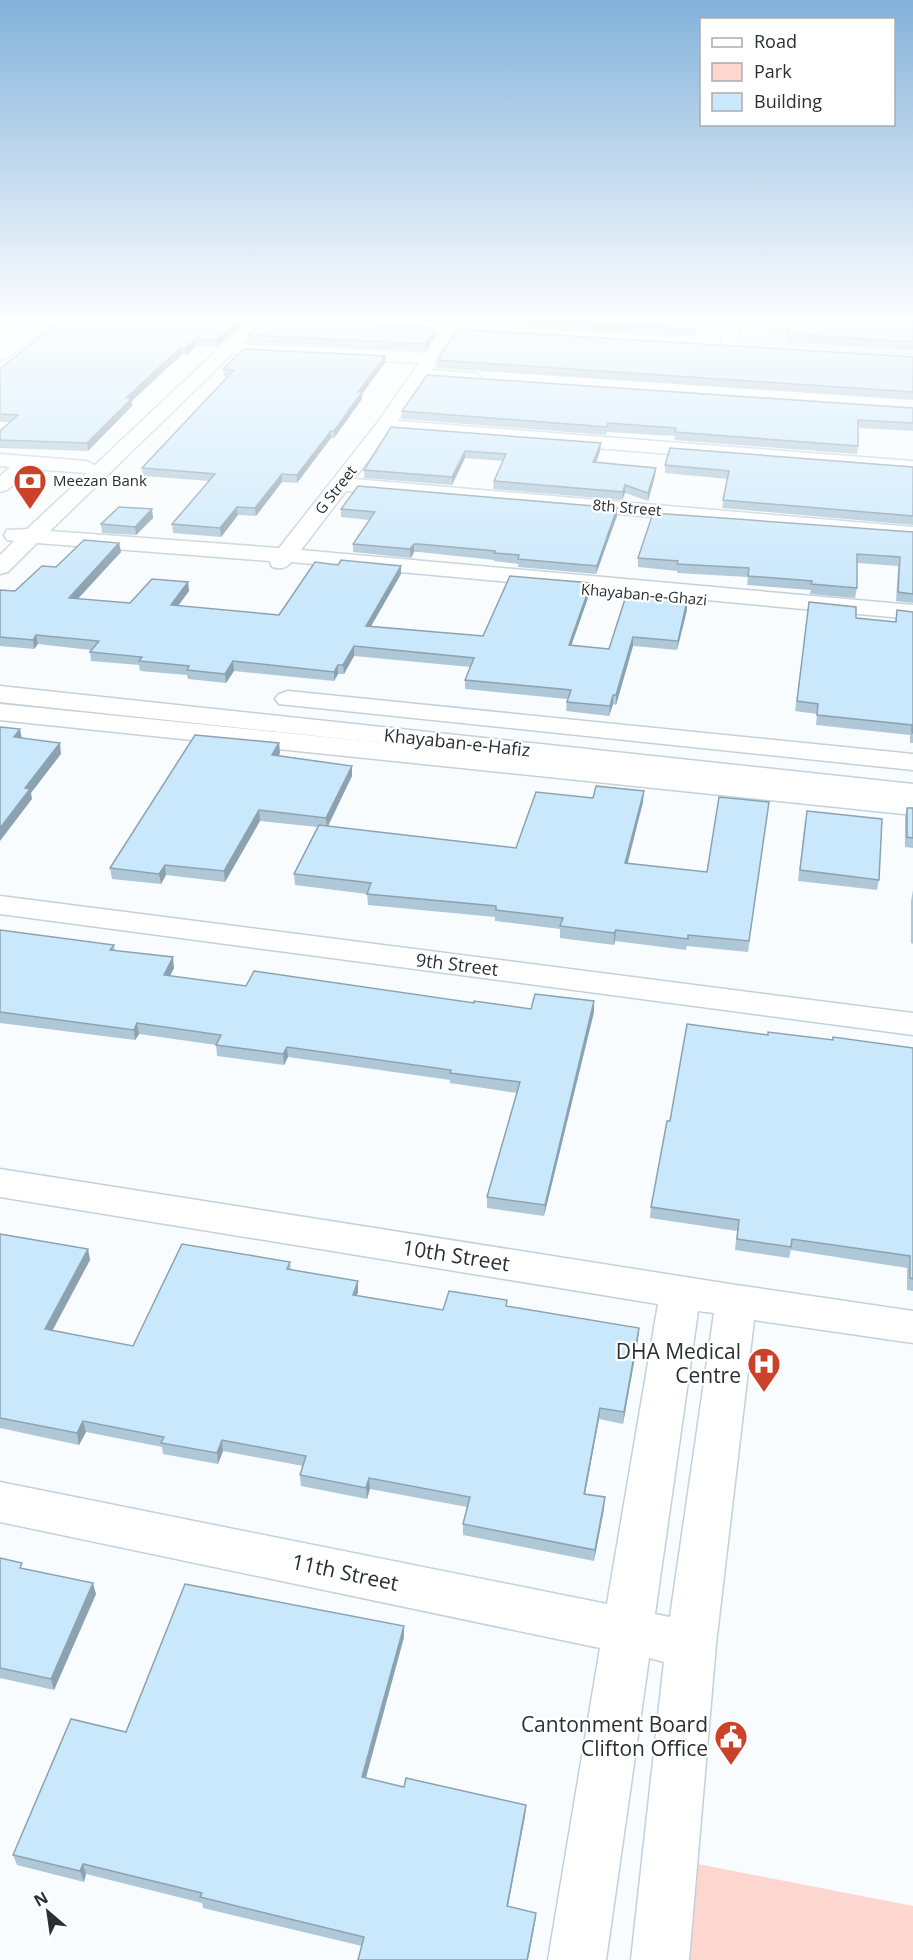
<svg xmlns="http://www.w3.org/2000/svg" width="913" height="1960" font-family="'Open Sans',sans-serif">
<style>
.built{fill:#e6f3fd}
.green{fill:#fdd7cf}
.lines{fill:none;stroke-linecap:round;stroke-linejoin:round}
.minor-casing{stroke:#c2d1db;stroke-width:3}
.major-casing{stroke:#c2d1db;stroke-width:3}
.minor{fill:#fff;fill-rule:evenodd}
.major{fill:#fff;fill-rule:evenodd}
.wall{fill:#aec8d8}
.shaded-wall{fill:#8da2b0}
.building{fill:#cae8fb;stroke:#8da2b0;stroke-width:1.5}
.labels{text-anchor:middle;stroke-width:4.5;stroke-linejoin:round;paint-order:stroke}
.far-poi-label{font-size:15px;fill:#292f33;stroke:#fff;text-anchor:start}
.far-street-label{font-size:15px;fill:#292f33;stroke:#fff}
.street-label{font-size:18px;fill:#292f33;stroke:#fff}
.near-street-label{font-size:21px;fill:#292f33;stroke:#fff}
.near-poi-label{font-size:21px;fill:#292f33;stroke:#fff;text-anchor:end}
</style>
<rect width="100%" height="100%" fill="#f9fcfe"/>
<path class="built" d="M742 316H913V356L735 344Z"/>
<path class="green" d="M745 319 795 321 889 338 743 329Z
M693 1863 913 1906V1960H682Z"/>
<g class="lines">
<defs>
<path id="minor" d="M0 316H19L6 326 0 328Z
M44 316H62L6 359 0 360V347Z
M244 316H324L673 337 681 342 679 346 456 333 432 370 472 373 478 374 481 378 478 382 472 383 425 380 398 421 913 461V473L390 432 354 479 913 527V539L346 491 301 550 913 605V619L291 562C286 569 280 569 272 567L270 561 37 543 8 572 0 574V555L14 541 7 540 4 535 7 530 27 529 87 473 32 469 7 490 0 492V476L10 467 0 466V454L86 461 95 465 249 320ZM265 322 440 333 426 353 243 344ZM233 353 419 363 378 422 279 548 50 531Z
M727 316H743L736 346 728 351 720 346Z
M288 691 913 754V770L279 704 275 699 279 694Z
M0 704 913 797V815L0 720Z
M0 896 913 1013V1035L0 914Z
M0 1169 736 1285 913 1311V1343L754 1320 716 1644 689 1960H631L664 1662 649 1658 606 1960H548L600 1648 0 1522V1482L607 1604 658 1304 0 1197ZM698 1311 714 1313 670 1617 655 1614Z"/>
<path id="major" d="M32 316H50L6 349 0 350V337Z
M0 686 913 784V800L0 702Z"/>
</defs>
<use href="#minor" class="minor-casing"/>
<use href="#major" class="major-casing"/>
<use href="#minor" class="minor"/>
<use href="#major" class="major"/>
</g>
<path class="wall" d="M66 316H245L246 320 217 347 196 346 187 355H182L168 367 132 401V406L88 451 0 448V431L10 422H0V369Z
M353 316H701L694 336Z
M913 316V350L786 342 787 334Z
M248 335H436L425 351 248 342Z
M913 357V400L437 368V360Z
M385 363 362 394V399L334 438H331L297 483 282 482 256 516 238 515 221 537 173 533 172 524 209 481 143 476 142 468 228 377H224L223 369Z
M913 408V431L858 428V446L857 454 674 440 675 436 607 432 606 435 402 419V411Z
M391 427 600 451 596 463 655 476 648 501 625 493 622 500 493 489 494 481 503 461 465 458 452 485 364 478V470Z
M665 465 913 467V525L722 508 728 479 665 473Z
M152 509 153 518 136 535 102 533 101 524Z
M341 509 617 516 596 574 518 567V564L494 561V560L419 552H414L411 558 353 552V544L369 520 341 517Z
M913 531V603L896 601 898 566 857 563V588L855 598 810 594 811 590 747 585 748 577 677 573V571L638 567V558Z
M119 543 121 552 78 599 130 603 188 582 189 591 178 606 279 615 401 574 371 626 483 636 591 583 590 592 571 646 609 649 687 610 677 650 633 646 616 705 613 704 609 716 566 711 567 699 465 689V680L470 667 354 656 344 674H338L334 681 234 671 226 683 188 679 187 675 140 671 139 665 91 661 90 652 91 650 38 644 34 649 0 646V590L15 591 56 567Z
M809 602 856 618 895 622 897 610 913 612V743H910V735L816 725 817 714 795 711Z
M279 743 280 753 278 755 352 766V776L328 826 516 848 593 798 643 802 627 863 707 872 769 802 748 952 687 946 686 950 615 941 614 945 560 938V929L495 921V917L368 905 367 894 295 885 294 874 317 827 260 821 225 882 166 875 161 884 112 879 110 868Z
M907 808H913V848L905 847V817Z
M805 821 879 880 877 890 798 881Z
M913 890V944L911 943V901Z
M0 930 114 945 115 951 174 968 170 976 246 986 474 1003 531 1009 594 1012 544 1216 487 1208V1197L517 1093 450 1083V1080L288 1057 284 1065 217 1056 216 1045 139 1034 135 1040 0 1023Z
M768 1035 913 1048V1291L907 1290V1268L791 1250 789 1258 735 1250 737 1231 650 1218 651 1207 670 1121Z
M0 1234 88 1249 90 1260 53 1330 133 1346 290 1262 291 1270 358 1292 357 1295 443 1310 507 1306 638 1340 623 1424 599 1419 585 1494 604 1509 594 1561 463 1535V1524L467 1507 370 1489 367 1499 301 1486 300 1475 303 1466 223 1451 218 1464 163 1454 162 1447 86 1432 79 1445 0 1428Z
M0 1558 24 1569 96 1594 54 1690 0 1678Z
M404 1637 366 1778 404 1787 526 1805 525 1816 508 1906 536 1913 535 1923 362 1946 203 1908 202 1903 86 1874 84 1882 17 1865 13 1855 126 1732Z"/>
<path class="shaded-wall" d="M243 316H245L246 320 217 347 216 340Z
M699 316H701L694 336 695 329Z
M436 328V335L425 351V344Z
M195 339 196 346 187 355 186 348Z
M181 348 182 355 168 367 132 401V406L88 451 87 443 126 398 167 360Z
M385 356V363L362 394V399L334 438V431L358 392Z
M331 431V438L297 483V475Z
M601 443 600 451 593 470V462Z
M465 451V458L452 485V477Z
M656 468 655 476 648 501V493Z
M282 474V482L256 516 255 508Z
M625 485V493L622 500 623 492Z
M237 507 238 515 221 537 220 528Z
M617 508V516L596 574 597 566Z
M152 509 153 518 136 535 135 527Z
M119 543 121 552 70 607 69 598Z
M414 544V552L411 558 410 549Z
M401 566V574L366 635V626Z
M188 582 189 591 172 614 171 605Z
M591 583 590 592 568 655 569 645Z
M687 601V610L677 650 678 641Z
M36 635 38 644 34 649 33 640Z
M633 637V646L616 705V695Z
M354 646V656L344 674 343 665Z
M233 661 234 671 226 683 225 674Z
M338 665V674L334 681V672Z
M613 695V704L609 716 610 706Z
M20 729 22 739 14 737Z
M60 743 61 754 31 793 32 799 0 841V828L25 788Z
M279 743 280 753 273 765 272 755Z
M352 766V776L327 828 326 818Z
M644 791 643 802 625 874V863Z
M259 810 260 821 225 882 224 871Z
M165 865 166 875 161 884 159 874Z
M616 930 615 941 614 945V933Z
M173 957 174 968 165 985 164 975Z
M594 1001V1012L544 1216 545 1205Z
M137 1023 139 1034 135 1040 134 1030Z
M287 1047 288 1057 284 1065 283 1054Z
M88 1249 90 1260 47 1340 45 1329Z
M358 1281V1292L353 1306V1295Z
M639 1328 638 1340 623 1424 624 1412Z
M600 1408 599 1419 583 1505 584 1494Z
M83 1421 86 1432 79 1445 77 1433Z
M222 1440 223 1451 218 1464 217 1453Z
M369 1478 370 1489 367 1499 366 1488Z
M605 1497 604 1509 594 1561 595 1550Z
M93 1583 96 1594 54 1690 51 1679Z
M404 1626V1637L363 1788 362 1777Z
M526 1805 525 1816 506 1916 507 1906Z
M83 1864 86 1874 84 1882 80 1871Z
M536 1913 535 1923 528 1960H527Z"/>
<path class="building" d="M66 316H243L216 340 195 339 186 348H181L167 360 126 398H132L87 443 0 440V431L18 415 0 414V369Z
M465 316H699L695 329Z
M795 316H913V342L787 334Z
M265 318 436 328 425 344 248 335Z
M457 329 913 357V392L437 360Z
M244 349 385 356 358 392H362L334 431H331L297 475 282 474 255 508 237 507 220 528 172 524 215 474 142 468 234 370 223 369Z
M427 375 913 408V423L858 420V446L675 432 676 428 608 423 607 427 402 411Z
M391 427 601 443 593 462 656 468 648 493 625 485 623 492 494 481 506 454 465 451 452 477 364 470Z
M670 448 913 467V516L723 500 729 471 665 465Z
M358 486 617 508 597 566 518 559 519 555 494 553 495 551 419 544H414L410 549 353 544 375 512 341 509Z
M119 507 152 509 135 527 101 524Z
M653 513 913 532V594L898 592 900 557 857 554V588L811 584 812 581 748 576 749 568 677 564 678 561 638 558Z
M84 540 119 543 69 598 130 603 152 579 188 582 171 605 279 615 315 562 338 565 341 560 401 566 366 626 483 636 510 576 591 583 569 645 609 649 626 596 687 601 678 641 633 637 616 695H613L610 706 567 702 571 690 465 680 474 658 354 646 343 665H338L334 672 233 661 225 674 187 670 189 666 139 661 142 657 90 652 99 641 36 635 33 640 0 637V590L15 591 42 566 56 567Z
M809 602 856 607V618L896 622 897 610 913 612V733H912V725L817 715 818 704 797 701Z
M0 727 20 729 14 737 60 743 25 788 30 789 0 828Z
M195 735 279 743 272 755 352 766 326 818 259 810 224 871 165 865 159 874 110 868Z
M596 786 644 791 625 863 707 872 719 797 769 802 749 941 688 935V939L616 930 614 933 560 926 563 918 496 910V906L367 894 371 883 294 874 319 825 516 848 536 792 593 798Z
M907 808H913V838L907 837Z
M807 811 882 819 879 880 800 870Z
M0 930 114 945 110 950 173 957 164 975 246 986 254 971 474 1003V1001L531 1009 535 994 594 1001 545 1205 487 1197 520 1082 450 1073 451 1070 287 1047 283 1054 216 1045 221 1035 137 1023 134 1030 0 1012Z
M687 1024 768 1035V1032L833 1040V1037L913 1048V1279L910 1278V1256L792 1239 791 1247 737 1239 739 1220 651 1207 667 1121H670Z
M0 1234 88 1249 45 1329 133 1346 182 1244 290 1262 287 1269 358 1281 353 1295 443 1310 449 1291 507 1300 506 1306 639 1328 624 1412 600 1408 584 1494 605 1497 595 1550 463 1524 470 1497 369 1478 366 1488 300 1475 306 1456 222 1440 217 1453 161 1443 164 1437 83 1421 77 1433 0 1418Z
M0 1558 22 1563 20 1568 93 1583 51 1679 0 1668Z
M185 1584 404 1626 362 1777 404 1787 406 1778 526 1805 507 1906 536 1913 527 1960H358L364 1937 200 1897 202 1893 83 1864 80 1871 13 1855 71 1719 126 1732Z"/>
<linearGradient id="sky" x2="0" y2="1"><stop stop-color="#83b2db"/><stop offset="0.54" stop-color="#fcfeff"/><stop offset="1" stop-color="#fcfeff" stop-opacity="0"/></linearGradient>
<rect width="913" height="590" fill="url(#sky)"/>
<defs>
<symbol id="bank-pin" viewBox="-11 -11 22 30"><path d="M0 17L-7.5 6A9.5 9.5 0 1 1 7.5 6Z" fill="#cc4129" stroke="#fff"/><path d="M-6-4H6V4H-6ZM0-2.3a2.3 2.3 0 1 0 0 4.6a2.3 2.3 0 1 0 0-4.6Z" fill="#fff"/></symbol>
<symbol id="hospital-pin" viewBox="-11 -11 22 30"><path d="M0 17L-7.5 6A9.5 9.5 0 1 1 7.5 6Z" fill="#cc4129" stroke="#fff"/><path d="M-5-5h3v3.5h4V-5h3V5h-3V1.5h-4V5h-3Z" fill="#fff"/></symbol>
<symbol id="civic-pin" viewBox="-11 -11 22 30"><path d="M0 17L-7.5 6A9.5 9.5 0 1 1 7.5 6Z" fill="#cc4129" stroke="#fff"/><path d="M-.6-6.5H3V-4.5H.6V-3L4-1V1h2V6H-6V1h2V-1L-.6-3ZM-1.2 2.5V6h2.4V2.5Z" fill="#fff"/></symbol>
</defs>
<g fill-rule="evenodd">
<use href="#bank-pin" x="11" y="462" width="38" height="52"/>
<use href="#hospital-pin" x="745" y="1345" width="38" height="52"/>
<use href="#civic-pin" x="712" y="1718" width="38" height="52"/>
</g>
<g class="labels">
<g class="far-poi-label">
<text x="53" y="486">Meezan Bank</text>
</g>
<g class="far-street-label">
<text transform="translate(336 490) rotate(-52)" y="5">G Street</text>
<text transform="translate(627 508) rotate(5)" y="5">8th Street</text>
<text transform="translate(644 595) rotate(5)" y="5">Khayaban-e-Ghazi</text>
</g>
<g class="street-label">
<text transform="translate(457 743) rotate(6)" y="6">Khayaban-e-Hafiz</text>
<text transform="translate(457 965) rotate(7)" y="6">9th Street</text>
</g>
<g class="near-street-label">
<text transform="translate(456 1256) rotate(9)" y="7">10th Street</text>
<text transform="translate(345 1573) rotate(12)" y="7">11th Street</text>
</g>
<g class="near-poi-label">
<text x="741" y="1359">DHA Medical<tspan x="741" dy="24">Centre</tspan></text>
<text x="708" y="1732">Cantonment Board<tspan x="708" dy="24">Clifton Office</tspan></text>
</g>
</g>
<rect x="700" y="18" width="195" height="108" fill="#ffffff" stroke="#a9acad" stroke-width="1.5"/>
<rect x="712" y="38" width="30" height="9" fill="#ffffff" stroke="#a9acad" stroke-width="1.5"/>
<text x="754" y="48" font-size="18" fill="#292f33">Road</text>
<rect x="712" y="63" width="30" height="18" fill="#fdd7cf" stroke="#a9acad" stroke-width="1.5"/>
<text x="754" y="78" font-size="18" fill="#292f33">Park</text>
<rect x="712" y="93" width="30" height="18" fill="#cae8fb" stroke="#a9acad" stroke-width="1.5"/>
<text x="754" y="108" font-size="18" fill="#292f33">Building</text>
<g transform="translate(48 1912) rotate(331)" stroke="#ffffff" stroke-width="4.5" paint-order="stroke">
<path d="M0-4.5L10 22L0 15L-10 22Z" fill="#292f33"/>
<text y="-9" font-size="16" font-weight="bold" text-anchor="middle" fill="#292f33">N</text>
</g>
</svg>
